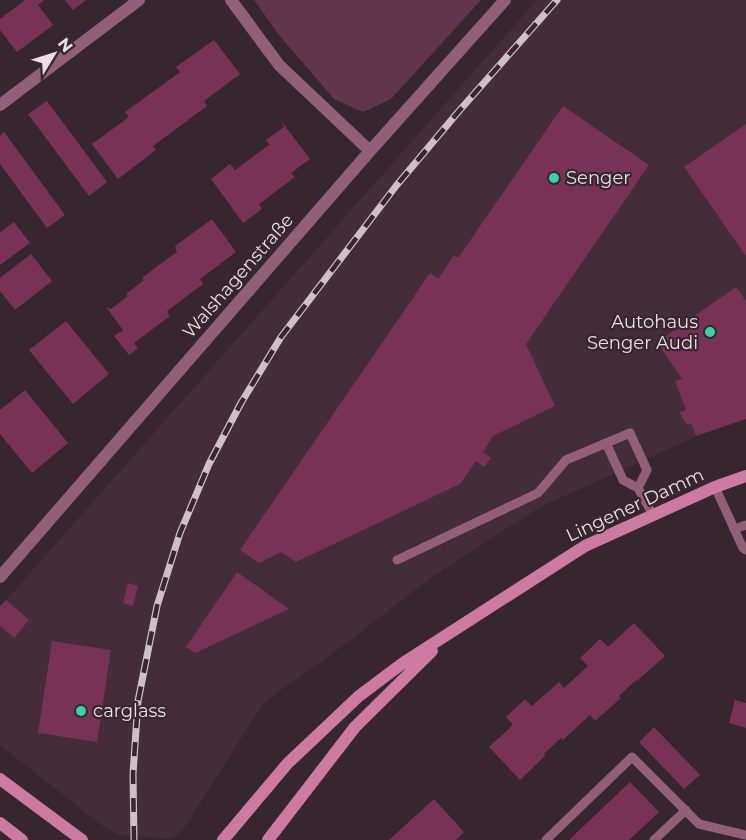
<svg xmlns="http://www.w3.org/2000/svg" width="746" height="840" font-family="Montserrat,sans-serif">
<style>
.built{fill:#442c38}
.green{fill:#61354b}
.building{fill:#773256}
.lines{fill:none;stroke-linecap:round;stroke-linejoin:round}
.lane{stroke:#925f78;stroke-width:9}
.street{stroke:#925f78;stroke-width:12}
.secondary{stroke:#cc7aa2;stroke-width:12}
.rail-casing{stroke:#cec0c5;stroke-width:7}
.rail{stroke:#38262e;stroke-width:4.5;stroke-dasharray:14;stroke-linecap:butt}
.poi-dot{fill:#32d4a8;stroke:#38262e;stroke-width:2}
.labels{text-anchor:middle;stroke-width:4.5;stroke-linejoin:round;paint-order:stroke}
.poi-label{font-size:18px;fill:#ebdee3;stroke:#38262e;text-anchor:start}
.street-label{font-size:18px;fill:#ebdee3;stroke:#38262e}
</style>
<rect width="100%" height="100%" fill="#38262e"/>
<path class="built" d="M537 0H746V418L699 435 540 507 429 579 348 642 264 702 183 830 171 839 119 835 104 827 0 745V607Z"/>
<path class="green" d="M254 0H481L391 99 363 112 334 99 279 35Z"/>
<path class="building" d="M25 0H44L38 5 53 25 17 52 0 30V19Z
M65 0H86L73 10Z
M214 40 240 74 204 101 207 106 153 146 156 150 118 179 92 144 129 117 125 112 180 72 176 67Z
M47 101 107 182 89 196 28 114Z
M563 106 649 165 526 344 555 406 493 436 483 452 491 458 484 467 476 461 460 484 296 562 281 552 259 563 240 550 430 273 438 279 454 255 458 258Z
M282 122 310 159 291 173 295 177 259 204 262 209 243 223 211 179 230 164 235 170 269 145V144L266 140 284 127Z
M746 124V256L684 167Z
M4 132 65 215 47 228 0 164V136Z
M212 219 236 252 200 279 203 284 167 311 170 316 134 343 138 348 129 355 114 336 123 330 106 307 111 309 128 296 126 294 144 280 142 278 160 264 177 252 175 246Z
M14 222 30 243 0 265V232Z
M31 254 52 281 15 310 0 291V278Z
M736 287 746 301V419L696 436 691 423 687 425 679 412 686 410 675 381 682 379 657 342Z
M66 321 109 374 73 404 29 350Z
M25 390 68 443 32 473 0 434V410Z
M237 572 289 609 195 653 186 647Z
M128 583 138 586 133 606 123 603Z
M6 600 29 620 14 638 0 626V606Z
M634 623 665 656 637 681 636 680 619 696 621 698 595 721 590 715 563 740 561 738 544 754 545 756 520 780 489 747 513 725 506 717 525 699 532 706 559 682 564 688 588 666 580 658 600 639 608 647Z
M52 641 111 650 97 742 38 733Z
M735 700 746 703V728L729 723Z
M654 727 700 775 684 789 639 742Z
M630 782 659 812 629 840H569Z
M434 799 464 832 456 840H389Z"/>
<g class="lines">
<path class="lane" d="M606 443 623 480 638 488 653 515
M715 487 743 548 746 550
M734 529 746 525
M397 560 538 493 566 460 630 433 647 470 638 488
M546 840 632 757 699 824 746 835
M654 840 686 810"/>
<path class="street" d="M231 0 279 65 370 151
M0 105 139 0
M0 577 370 151 505 0"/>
<path class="secondary" d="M0 779 82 840
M0 823 22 840
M223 840 288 763 359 696 403 663 585 546 715 487 746 476
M268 840 355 727 432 651"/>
<defs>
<path id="rail" d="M134 840 133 774 138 701 157 606 180 533 209 464 241 403 281 337 396 186 459 111 557 0"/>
</defs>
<use href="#rail" class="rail-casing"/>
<use href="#rail" class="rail"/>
</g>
<g class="poi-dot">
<circle cx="554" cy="178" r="6"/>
<circle cx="710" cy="332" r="6"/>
<circle cx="81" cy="711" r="6"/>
</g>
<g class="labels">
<g class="poi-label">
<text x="566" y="184">Senger</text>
<text x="698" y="328" text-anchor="end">Autohaus<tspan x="698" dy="21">Senger Audi</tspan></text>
<text x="93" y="717">carglass</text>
</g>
<g class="street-label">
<text transform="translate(238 276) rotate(-49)" y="6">Walshagenstraße</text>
<text transform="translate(635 505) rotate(-25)" y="6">Lingener Damm</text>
</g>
</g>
<g transform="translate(54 54) rotate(52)" stroke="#38262e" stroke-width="4.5" paint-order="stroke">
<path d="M0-4.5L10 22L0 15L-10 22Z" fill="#ebdee3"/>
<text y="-9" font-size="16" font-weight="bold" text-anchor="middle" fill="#ebdee3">N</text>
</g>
</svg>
